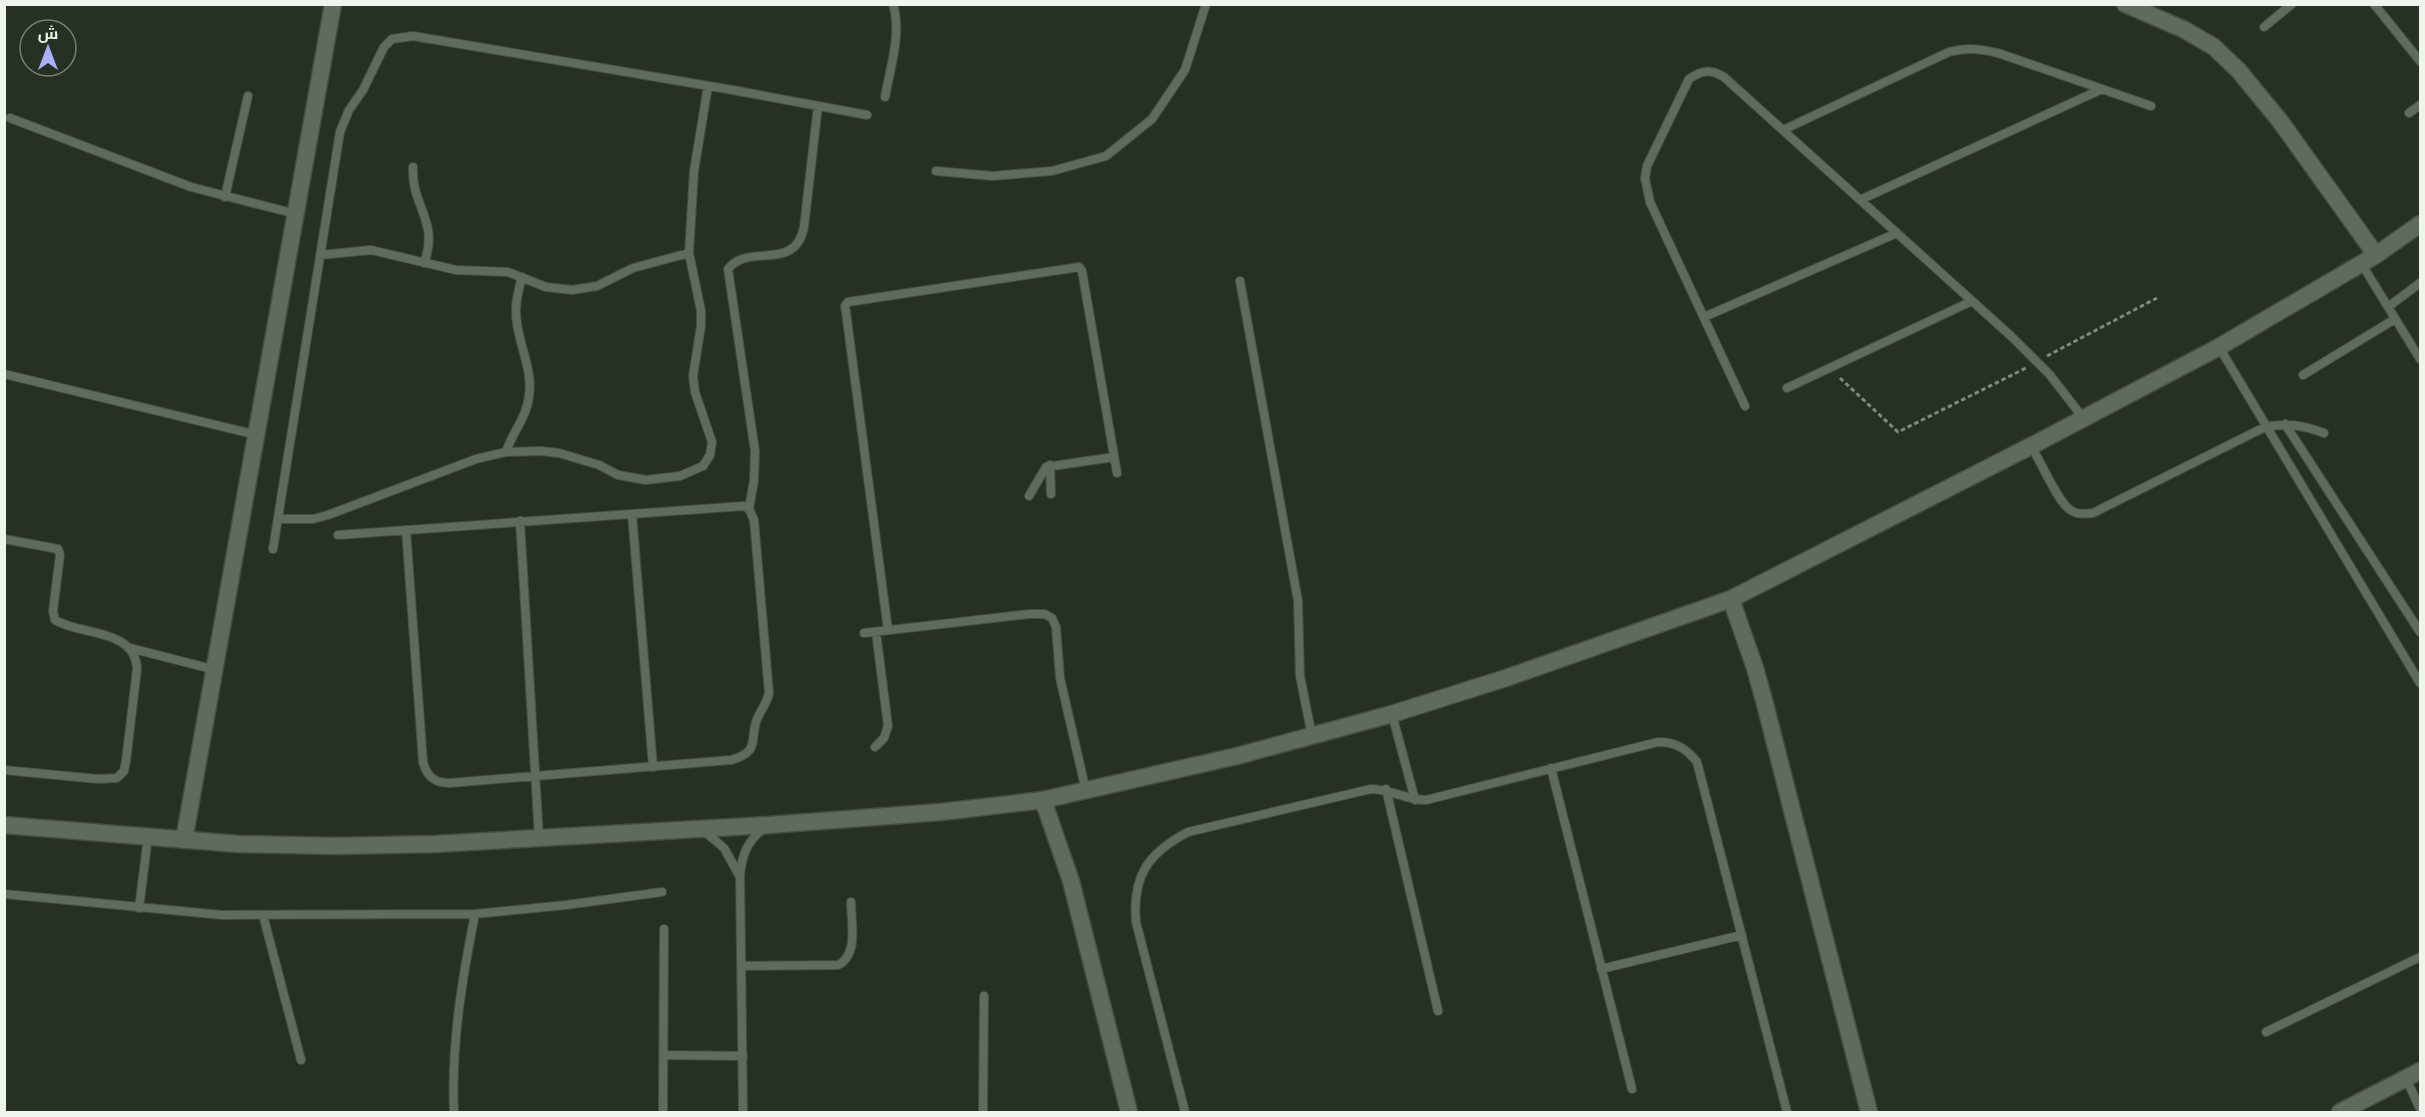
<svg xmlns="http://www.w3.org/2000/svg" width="2425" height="1117" font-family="'Fira Sans',Cairo,sans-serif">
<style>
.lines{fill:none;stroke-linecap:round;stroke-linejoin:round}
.service-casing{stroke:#454e43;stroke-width:10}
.minor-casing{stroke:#454e43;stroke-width:19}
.path{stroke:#7f897e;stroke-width:3;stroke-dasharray:4.5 3;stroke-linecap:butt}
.service{stroke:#5f6b5d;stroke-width:8}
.minor{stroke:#5f6b5d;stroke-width:16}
</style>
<rect width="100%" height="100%" fill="#263124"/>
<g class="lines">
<defs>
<path id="service" d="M2374 4 2420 61
M2264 27 2292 4
M885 97C890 68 902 34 893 4
M2409 113 2420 105
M10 118 191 187 296 214
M1783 130 1949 52C1967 47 1981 49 1998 53L2151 106
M413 167C411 207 440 221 424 263
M936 171 993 176 1052 171 1106 156 1152 119 1185 70 1206 4
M225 197 248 96
M1860 200 2102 89
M320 255 371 250 456 270 508 272 546 287 572 290 597 286 633 268 689 253
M2361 263 2420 359
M1240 281 1298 601 1300 676 1312 736
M2388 307 2420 283
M1704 317 1897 233
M2219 347 2420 683
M4 374 257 435
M2303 375 2395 319
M1787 388 1972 301
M1745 406 1650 202 1645 178 1647 166 1689 79C1702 70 1711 69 1724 77L2012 337 2050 375 2084 419
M2285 424 2420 632
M2031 446C2040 460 2057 500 2069 509 2076 515 2085 514 2093 513L2265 427C2287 423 2303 425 2324 433
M506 452C512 433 527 417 529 396 533 371 520 348 517 323 514 307 518 292 522 277
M1050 465 1051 494
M1029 496 1046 467 1114 457
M749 509 754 480 755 451 728 269C749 242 795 273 804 227L818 106
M632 514 653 767
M278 519H313L328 515 476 459 506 452 541 451 559 453 599 465 618 475 646 480 680 476 703 466 710 455 712 442 695 392 693 376 701 326V311L689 253 694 171 708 86
M520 521 539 838
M338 535 744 506 749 509 754 520 769 693C767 703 761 710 757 719 749 741 761 751 731 760L450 783C435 783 427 777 423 762L406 530
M4 539 58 549 60 555 53 611 55 620C81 636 135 628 137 669L126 761 124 771 117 778 98 779 4 770
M273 549 340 132 349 110 363 90 384 47 392 39 413 36 727 89 867 115
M888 630 846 312 845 306 848 302 1079 267 1082 271 1117 473
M864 633 1029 614H1045L1052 618 1056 627 1060 678 1086 791
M130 648 216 670
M1392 714 1415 800
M875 747 884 738 888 726 876 632
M1551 768 1632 1089
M1386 789 1438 1011
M705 832 724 848 739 875
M4 894 222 915 475 914 566 905 662 892
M139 908 148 837
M263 915 301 1060
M742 966 838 965C859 955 851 922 851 902
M1601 969 1742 935
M2266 1032 2420 957
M663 1055 743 1056
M2406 1078 2420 1109
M454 1112C451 1046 462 979 475 914
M663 1112 664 929
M743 1112 740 875C742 856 747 840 764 829
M983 1112 984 996
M1185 1112 1136 922C1132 876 1148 853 1188 832L1371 789C1390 789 1406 800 1426 800L1658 742C1675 742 1686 748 1697 762L1787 1112"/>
<path id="minor" d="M2125 4 2183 29 2214 47 2239 71 2280 121 2376 255
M1731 599 1755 668 1765 704 1869 1112
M1043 800 1071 881 1129 1112
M4 825 238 844 335 846 435 844 769 825 941 812 1043 800 1237 756 1392 714 1506 678 1731 599 2031 446 2219 347 2376 255 2420 224
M184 840 333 4
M2340 1112 2420 1071"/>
</defs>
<use href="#service" class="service-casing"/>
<use href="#minor" class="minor-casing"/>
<path class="path" d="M2047 356 2157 298
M1840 378 1898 432 2026 368"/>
<use href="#service" class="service"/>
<use href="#minor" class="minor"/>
</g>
<rect width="2425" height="1117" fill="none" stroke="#eef5ed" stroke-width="12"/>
<g transform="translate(48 48)"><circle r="28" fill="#263124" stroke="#767f74" stroke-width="1.5"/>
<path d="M0-4.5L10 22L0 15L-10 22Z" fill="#aaaffb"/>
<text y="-9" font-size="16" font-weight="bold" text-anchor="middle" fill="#eef5ed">ش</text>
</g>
</svg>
